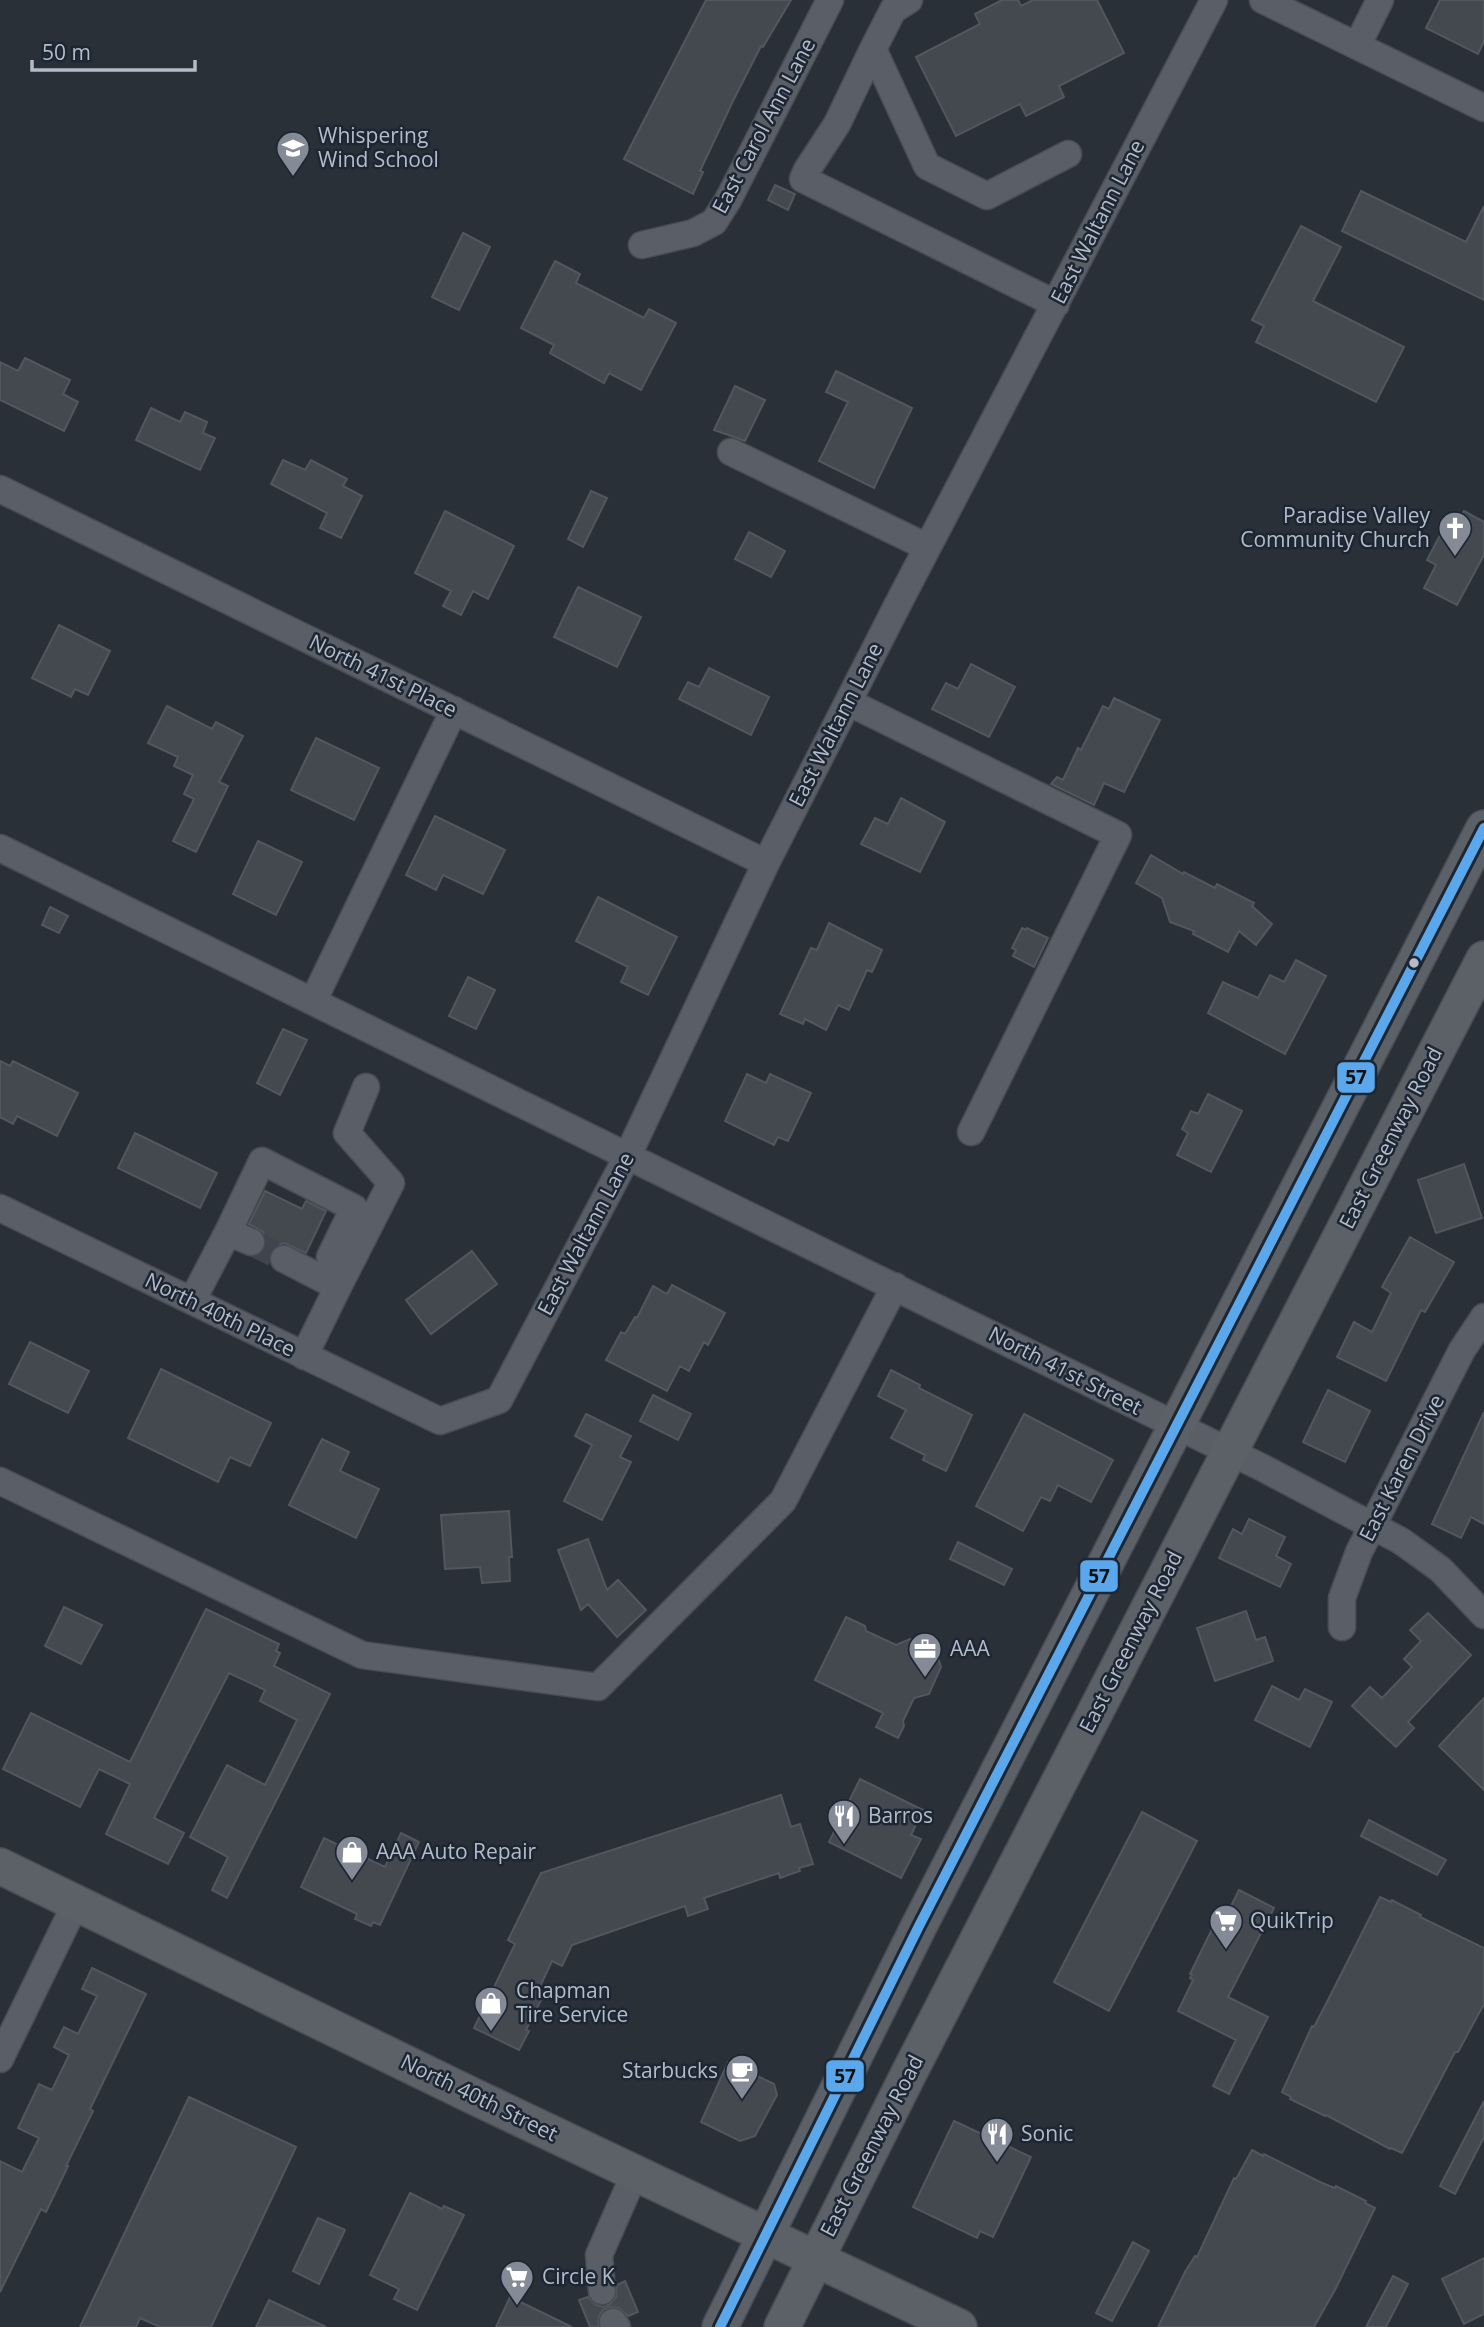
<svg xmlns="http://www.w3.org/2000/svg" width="1484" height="2327" font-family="'Open Sans',sans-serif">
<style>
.building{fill:#444950;stroke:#52575f;stroke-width:2}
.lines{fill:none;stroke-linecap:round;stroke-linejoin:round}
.minor-tunnel{stroke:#3f454e;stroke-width:26;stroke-dasharray:26 13;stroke-linecap:butt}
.minor-casing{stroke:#484c53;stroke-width:29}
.major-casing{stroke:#484c55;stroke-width:38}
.minor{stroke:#5a5e66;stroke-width:26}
.major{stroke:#5c6168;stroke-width:35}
.bus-1-casing{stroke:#1d2633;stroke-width:16}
.bus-1{stroke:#5aa8eb;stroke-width:10}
.bus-dot{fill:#b4bcc9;stroke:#1d2633;stroke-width:2.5}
.labels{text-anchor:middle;stroke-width:5;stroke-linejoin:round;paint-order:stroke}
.street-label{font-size:21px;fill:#b4bcc9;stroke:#1d2633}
.poi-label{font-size:21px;fill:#b4bcc9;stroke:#1d2633;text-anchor:start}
.line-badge{stroke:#1d2633;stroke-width:2.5}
.pale-badge-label{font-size:19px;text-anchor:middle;font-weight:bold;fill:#111}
</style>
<rect width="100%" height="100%" fill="#2a3038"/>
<path class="building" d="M706 0H791L763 47 761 46 733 101 700 171 703 172 693 194 624 159Z
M1002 0H1018L1021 6 1033 0H1097L1124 53 1059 86 1064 97 1026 116 1020 104 956 136 916 57 980 24 975 14Z
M1440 0H1484V41L1478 54 1426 28Z
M775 185 795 194 788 210 768 200Z
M1361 191 1466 242 1484 206V300L1342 231Z
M1301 226 1341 247 1313 301 1404 347 1376 402 1256 342 1264 326 1252 320Z
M463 233 490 247 459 310 432 297Z
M555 261 580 274 576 283 644 318 649 309 676 323 641 390 609 373 604 383 550 353 554 345 521 328Z
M25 358 70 380 63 394 78 402 64 431 0 400V362L18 371Z
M836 371 912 408 874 488 819 461 848 402 826 392Z
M735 386 765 400 745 441 714 430Z
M151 408 180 422 185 412 207 422 203 433 215 438 200 470 136 440Z
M283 460 305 470 311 460 347 479 343 486 362 496 341 538 320 528 327 513 271 484Z
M591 491 607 498 583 547 568 539Z
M445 511 514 546 488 599 473 591 461 615 443 606 451 591 415 573Z
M1464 511 1484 522V555L1457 605 1424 588 1436 565 1427 560 1450 516 1459 521Z
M749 532 785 551 771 577 735 559Z
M578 587 641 617 617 667 554 637Z
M59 625 110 651 88 695 75 689 71 697 32 678Z
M971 664 1015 687 989 737 932 709 946 683 958 689Z
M709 668 769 697 751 735 679 699 688 682 699 687Z
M1114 698 1160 720 1124 792 1104 783 1094 805 1051 784 1057 777 1063 780 1078 748 1081 750 1103 706 1109 709Z
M167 706 212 729 216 722 243 736 219 782 228 786 196 852 173 841 194 799 184 794 193 775 174 766 178 757 148 743Z
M316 738 379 768 354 820 291 790Z
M901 798 945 822 920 872 861 844 875 818 888 824Z
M435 816 505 850 483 894 443 875 436 890 406 875Z
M258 841 302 862 276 915 233 894Z
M1151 855 1183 874 1184 872 1215 888 1217 884 1254 903 1252 906 1272 924 1256 945 1239 931 1228 952 1193 934 1194 931 1170 922 1162 898 1136 883Z
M598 897 677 937 648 995 621 982 628 967 576 941Z
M50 907 68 916 59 933 42 925Z
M829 923 882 950 872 972 867 970 849 1010 838 1005 826 1030 805 1019 803 1024 780 1014 811 948 817 950Z
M1022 928 1026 930 1027 928 1048 938 1034 967 1013 956 1016 950 1012 948Z
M1296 960 1326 976 1285 1054 1208 1013 1223 982 1258 998 1270 975 1284 982Z
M468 977 495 990 476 1029 449 1016Z
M283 1029 307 1040 280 1095 257 1083Z
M0 1061 10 1066 13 1061 78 1093 57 1136 17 1116 13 1124 0 1117Z
M747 1074 766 1083 770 1074 811 1093 788 1141 778 1137 774 1145 725 1121Z
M1208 1094 1242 1111 1211 1172 1177 1155 1188 1133 1182 1129 1191 1111 1198 1114Z
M135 1133 217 1173 200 1208 118 1168Z
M1464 1164 1482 1218 1436 1233 1418 1180Z
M265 1191 302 1209 306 1201 326 1211 306 1253 284 1243 275 1246 269 1258 261 1254 266 1248V1240L263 1232 249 1224Z
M1410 1237 1454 1262 1425 1312 1421 1310 1386 1381 1337 1357 1354 1322 1372 1332 1391 1293 1382 1287Z
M472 1251 497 1284 431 1334 406 1300Z
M672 1285 725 1313 708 1345 704 1342 689 1371 680 1366 667 1391 606 1360 621 1332 625 1334 635 1317 637 1318 653 1286 667 1294Z
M30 1342 89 1371 68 1413 9 1384Z
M161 1369 271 1423 250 1466 230 1457 218 1482 128 1438Z
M891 1370 920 1385 919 1388 972 1415 946 1471 923 1460 925 1455 891 1438 906 1410 878 1396Z
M1328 1390 1370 1411 1345 1462 1303 1442Z
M653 1395 691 1414 678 1440 640 1421Z
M1484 1412V1524L1471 1517 1461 1538 1432 1524Z
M586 1414 631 1436 620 1457 631 1462 602 1520 564 1501 592 1445 575 1436Z
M1024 1414 1113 1460 1091 1502 1058 1485 1050 1501 1041 1497 1023 1531 976 1506Z
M322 1439 349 1452 340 1471 379 1489 356 1538 289 1505Z
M509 1511 512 1557H509L510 1581 482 1583 480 1567 445 1569 441 1515Z
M1249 1519 1285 1537 1276 1556 1291 1564 1280 1587 1219 1558 1233 1529 1242 1534Z
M588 1539 607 1590 618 1580 646 1610 617 1637 588 1604 581 1610 558 1550Z
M958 1542 1012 1569 1004 1585 950 1559Z
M64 1607 102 1625 81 1664 45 1646Z
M206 1609 279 1644 276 1651 280 1653 274 1666 330 1694 227 1898 212 1890 228 1857 190 1837 227 1765 265 1785 284 1747 297 1720 260 1701 265 1690 229 1673 154 1818 184 1833 168 1864 106 1834 130 1784 99 1769 80 1807 3 1769 31 1713 130 1762Z
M1246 1611 1256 1640 1265 1637 1273 1661 1215 1681 1197 1628Z
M1428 1613 1471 1655 1408 1722 1414 1728 1396 1747 1352 1706 1370 1687 1382 1698 1412 1667 1404 1659 1421 1641 1410 1630Z
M846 1617 865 1626 866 1631 896 1645 910 1639 936 1652 941 1667 929 1694 914 1698 903 1721 904 1726 898 1738 876 1727 883 1713 815 1680Z
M1272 1686 1299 1700 1305 1689 1332 1702 1310 1747 1255 1720Z
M1484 1698V1790L1439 1746Z
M860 1779 923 1810 911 1835 921 1839 901 1878 829 1842Z
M781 1795 791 1827 800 1824 813 1864 799 1868 800 1871 780 1878 779 1873 704 1898 708 1909 688 1916 685 1906 572 1945 562 1966 552 1961 537 1993 543 1996 526 2030 529 2031 519 2050 474 2028 515 1944 508 1940 541 1873Z
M1142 1812 1197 1841 1109 2011 1054 1982Z
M1369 1820 1446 1860 1437 1875 1361 1836Z
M401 1833 419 1842 380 1925 373 1922 371 1926 355 1919 357 1914 301 1887 324 1838 385 1867Z
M1239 1890 1274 1908 1228 1997 1268 2017 1229 2094 1213 2086 1236 2040 1178 2011 1193 1980 1190 1978 1192 1975 1190 1974 1213 1927 1215 1928 1217 1925 1221 1926Z
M1380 1897 1391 1902 1392 1900 1421 1915 1420 1917 1484 1948V2004L1458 2052H1455L1402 2153 1391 2148 1390 2149 1326 2115 1325 2116 1290 2099 1291 2097 1282 2092 1312 2026 1314 2027 1328 2000Z
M92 1968 146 1994 90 2109 93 2111 66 2166H68L46 2212 41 2209 0 2292V2161L22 2172 39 2138 18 2128 39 2084 52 2090 69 2055 54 2047 64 2027 78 2034 97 1996 82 1989Z
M728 2062 774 2084 777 2095 755 2136 740 2141 701 2122Z
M189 2097 296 2147 263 2217 211 2327H160L140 2318 136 2327H80Z
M1484 2101V2137L1455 2194 1440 2186Z
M954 2121 1031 2157 993 2237 980 2231 977 2238 913 2207Z
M1252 2150 1263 2156 1264 2154 1322 2183 1335 2188 1336 2186 1366 2201 1365 2203 1375 2208 1336 2288 1314 2327H1158L1185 2272 1195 2256 1197 2257 1234 2178 1236 2179Z
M410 2193 442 2209 444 2206 464 2215 417 2310 394 2299 399 2289 370 2275Z
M318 2218 345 2230 319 2284 293 2271Z
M1133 2242 1149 2251 1112 2321 1096 2313Z
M1484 2258V2314L1464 2324 1442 2279Z
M1393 2276 1408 2284 1386 2327H1366Z
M625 2281 638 2312 628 2316 619 2308 610 2307 603 2310 599 2316 598 2327H590L579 2300 588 2297 596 2305 604 2307 610 2304 616 2297 617 2285Z
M510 2297 572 2327H496Z
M269 2300 326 2327H256Z"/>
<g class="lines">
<path class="minor-tunnel" d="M251 1242 284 1259"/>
<defs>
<path id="minor" d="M909 0 893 10 873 49 927 166 987 196 1068 154
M1263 0 1484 108
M1357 46 1380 0
M873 49 837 124 807 170 803 179 1056 304
M642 245 693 233 714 222 728 200 830 0
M731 452 927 547
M0 489 766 863
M848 702 1118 835 971 1132
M0 848 1263 1468 1401 1541 1440 1569 1484 1615
M318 991 454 710
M0 1208 440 1421 499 1400 628 1155 766 863 900 600 1214 0
M228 1232 262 1161 354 1208 330 1257
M284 1259 338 1287 304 1356
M338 1287 391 1183 347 1133 366 1087
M192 1301 228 1232 251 1242
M0 1481 362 1655 598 1687 783 1501 895 1286
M1342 1627V1598L1359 1552 1462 1350 1484 1317
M0 2059 76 1903
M602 2291 599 2255 635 2173
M613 2322 617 2327"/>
<path id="major" d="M0 1866 475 2097 959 2327
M720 2327 919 1926 1484 828
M782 2327 909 2073 1484 959"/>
</defs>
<use href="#minor" class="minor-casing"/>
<use href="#major" class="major-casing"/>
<use href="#minor" class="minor"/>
<use href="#major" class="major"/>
<defs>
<path id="bus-1" d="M720 2327 919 1926 1484 828"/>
</defs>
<use href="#bus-1" class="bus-1-casing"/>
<use href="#bus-1" class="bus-1"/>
</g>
<defs>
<symbol id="school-pin" viewBox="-11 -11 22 30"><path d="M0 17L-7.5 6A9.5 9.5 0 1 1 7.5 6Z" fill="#848b96" stroke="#1d2633"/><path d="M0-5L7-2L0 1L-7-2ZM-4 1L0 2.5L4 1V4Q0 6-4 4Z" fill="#fff"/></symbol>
<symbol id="church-pin" viewBox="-11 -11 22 30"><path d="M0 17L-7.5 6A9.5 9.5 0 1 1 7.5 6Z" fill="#848b96" stroke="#1d2633"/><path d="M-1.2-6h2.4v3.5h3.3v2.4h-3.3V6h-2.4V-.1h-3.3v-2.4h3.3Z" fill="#fff"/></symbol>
<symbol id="office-pin" viewBox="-11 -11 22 30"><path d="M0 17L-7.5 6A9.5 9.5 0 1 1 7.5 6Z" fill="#848b96" stroke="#1d2633"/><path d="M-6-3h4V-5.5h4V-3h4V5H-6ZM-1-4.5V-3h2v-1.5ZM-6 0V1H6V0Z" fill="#fff"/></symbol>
<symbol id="restaurant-pin" viewBox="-11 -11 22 30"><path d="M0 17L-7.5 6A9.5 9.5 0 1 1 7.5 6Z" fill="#848b96" stroke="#1d2633"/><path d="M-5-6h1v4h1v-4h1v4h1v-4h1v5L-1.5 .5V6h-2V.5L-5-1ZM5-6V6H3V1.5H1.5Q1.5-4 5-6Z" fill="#fff"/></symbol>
<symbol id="shop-pin" viewBox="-11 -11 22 30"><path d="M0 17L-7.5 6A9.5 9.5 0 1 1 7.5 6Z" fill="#848b96" stroke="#1d2633"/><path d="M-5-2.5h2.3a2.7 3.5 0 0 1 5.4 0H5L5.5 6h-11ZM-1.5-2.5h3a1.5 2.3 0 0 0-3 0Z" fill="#fff"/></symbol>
<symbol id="supermarket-pin" viewBox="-11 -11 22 30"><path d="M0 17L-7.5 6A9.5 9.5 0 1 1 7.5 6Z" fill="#848b96" stroke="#1d2633"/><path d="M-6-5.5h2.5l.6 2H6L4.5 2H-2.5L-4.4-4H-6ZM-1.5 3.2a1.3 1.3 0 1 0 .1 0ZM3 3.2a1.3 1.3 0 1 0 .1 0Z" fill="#fff"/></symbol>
<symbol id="cafe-pin" viewBox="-11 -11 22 30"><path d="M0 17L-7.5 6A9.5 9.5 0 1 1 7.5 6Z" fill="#848b96" stroke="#1d2633"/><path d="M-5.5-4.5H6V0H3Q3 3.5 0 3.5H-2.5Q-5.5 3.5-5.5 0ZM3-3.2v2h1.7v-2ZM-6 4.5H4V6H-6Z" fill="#fff"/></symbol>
</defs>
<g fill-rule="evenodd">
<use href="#school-pin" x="274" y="129" width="38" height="52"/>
<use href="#church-pin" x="1436" y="509" width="38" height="52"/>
<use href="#office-pin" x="906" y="1630" width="38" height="52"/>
<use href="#restaurant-pin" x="825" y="1797" width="38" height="52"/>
<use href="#shop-pin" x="333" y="1833" width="38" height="52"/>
<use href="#supermarket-pin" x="1207" y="1902" width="38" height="52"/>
<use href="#shop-pin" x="472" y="1984" width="38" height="52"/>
<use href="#cafe-pin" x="723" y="2052" width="38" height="52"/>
<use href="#restaurant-pin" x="978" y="2115" width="38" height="52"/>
<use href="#supermarket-pin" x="498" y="2258" width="38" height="52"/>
</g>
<circle class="bus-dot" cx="1414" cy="963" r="6"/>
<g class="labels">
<g class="street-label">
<text transform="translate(764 126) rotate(-62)" y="7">East Carol Ann Lane</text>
<text transform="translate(1098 222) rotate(-63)" y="7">East Waltann Lane</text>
<text transform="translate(383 676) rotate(26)" y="7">North 41st Place</text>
<text transform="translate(836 725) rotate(-63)" y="7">East Waltann Lane</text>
<text transform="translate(1391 1138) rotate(-63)" y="7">East Greenway Road</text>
<text transform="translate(586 1234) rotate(-62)" y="7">East Waltann Lane</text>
<text transform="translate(220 1315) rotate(26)" y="7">North 40th Place</text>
<text transform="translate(1065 1371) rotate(27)" y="7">North 41st Street</text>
<text transform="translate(1402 1468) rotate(-63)" y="7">East Karen Drive</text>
<text transform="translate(1131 1642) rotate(-63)" y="7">East Greenway Road</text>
<text transform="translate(479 2098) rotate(26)" y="7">North 40th Street</text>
<text transform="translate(872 2146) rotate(-63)" y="7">East Greenway Road</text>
</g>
<g class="poi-label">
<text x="318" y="143">Whispering<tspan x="318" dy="24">Wind School</tspan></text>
<text x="1430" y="523" text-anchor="end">Paradise Valley<tspan x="1430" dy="24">Community Church</tspan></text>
<text x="950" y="1656">AAA</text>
<text x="868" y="1823">Barros</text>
<text x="376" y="1859">AAA Auto Repair</text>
<text x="1250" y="1928">QuikTrip</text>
<text x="516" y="1998">Chapman<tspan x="516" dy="24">Tire Service</tspan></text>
<text x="718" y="2078" text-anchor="end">Starbucks</text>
<text x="1021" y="2141">Sonic</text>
<text x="542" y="2284">Circle K</text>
</g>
</g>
<g class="line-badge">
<rect x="1336" y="1061" width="40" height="33" rx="7" fill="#5aa8eb"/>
<rect x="1079" y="1559" width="40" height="34" rx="7" fill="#5aa8eb"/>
<rect x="825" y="2059" width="40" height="34" rx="7" fill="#5aa8eb"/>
</g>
<g class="pale-badge-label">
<text x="1356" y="1084">57</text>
<text x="1099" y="1583">57</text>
<text x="845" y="2083">57</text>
</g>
<path d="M32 60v10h163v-10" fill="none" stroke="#b4bcc9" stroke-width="3.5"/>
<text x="42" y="60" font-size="21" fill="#b4bcc9" stroke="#1d2633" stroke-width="5" paint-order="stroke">50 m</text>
</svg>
